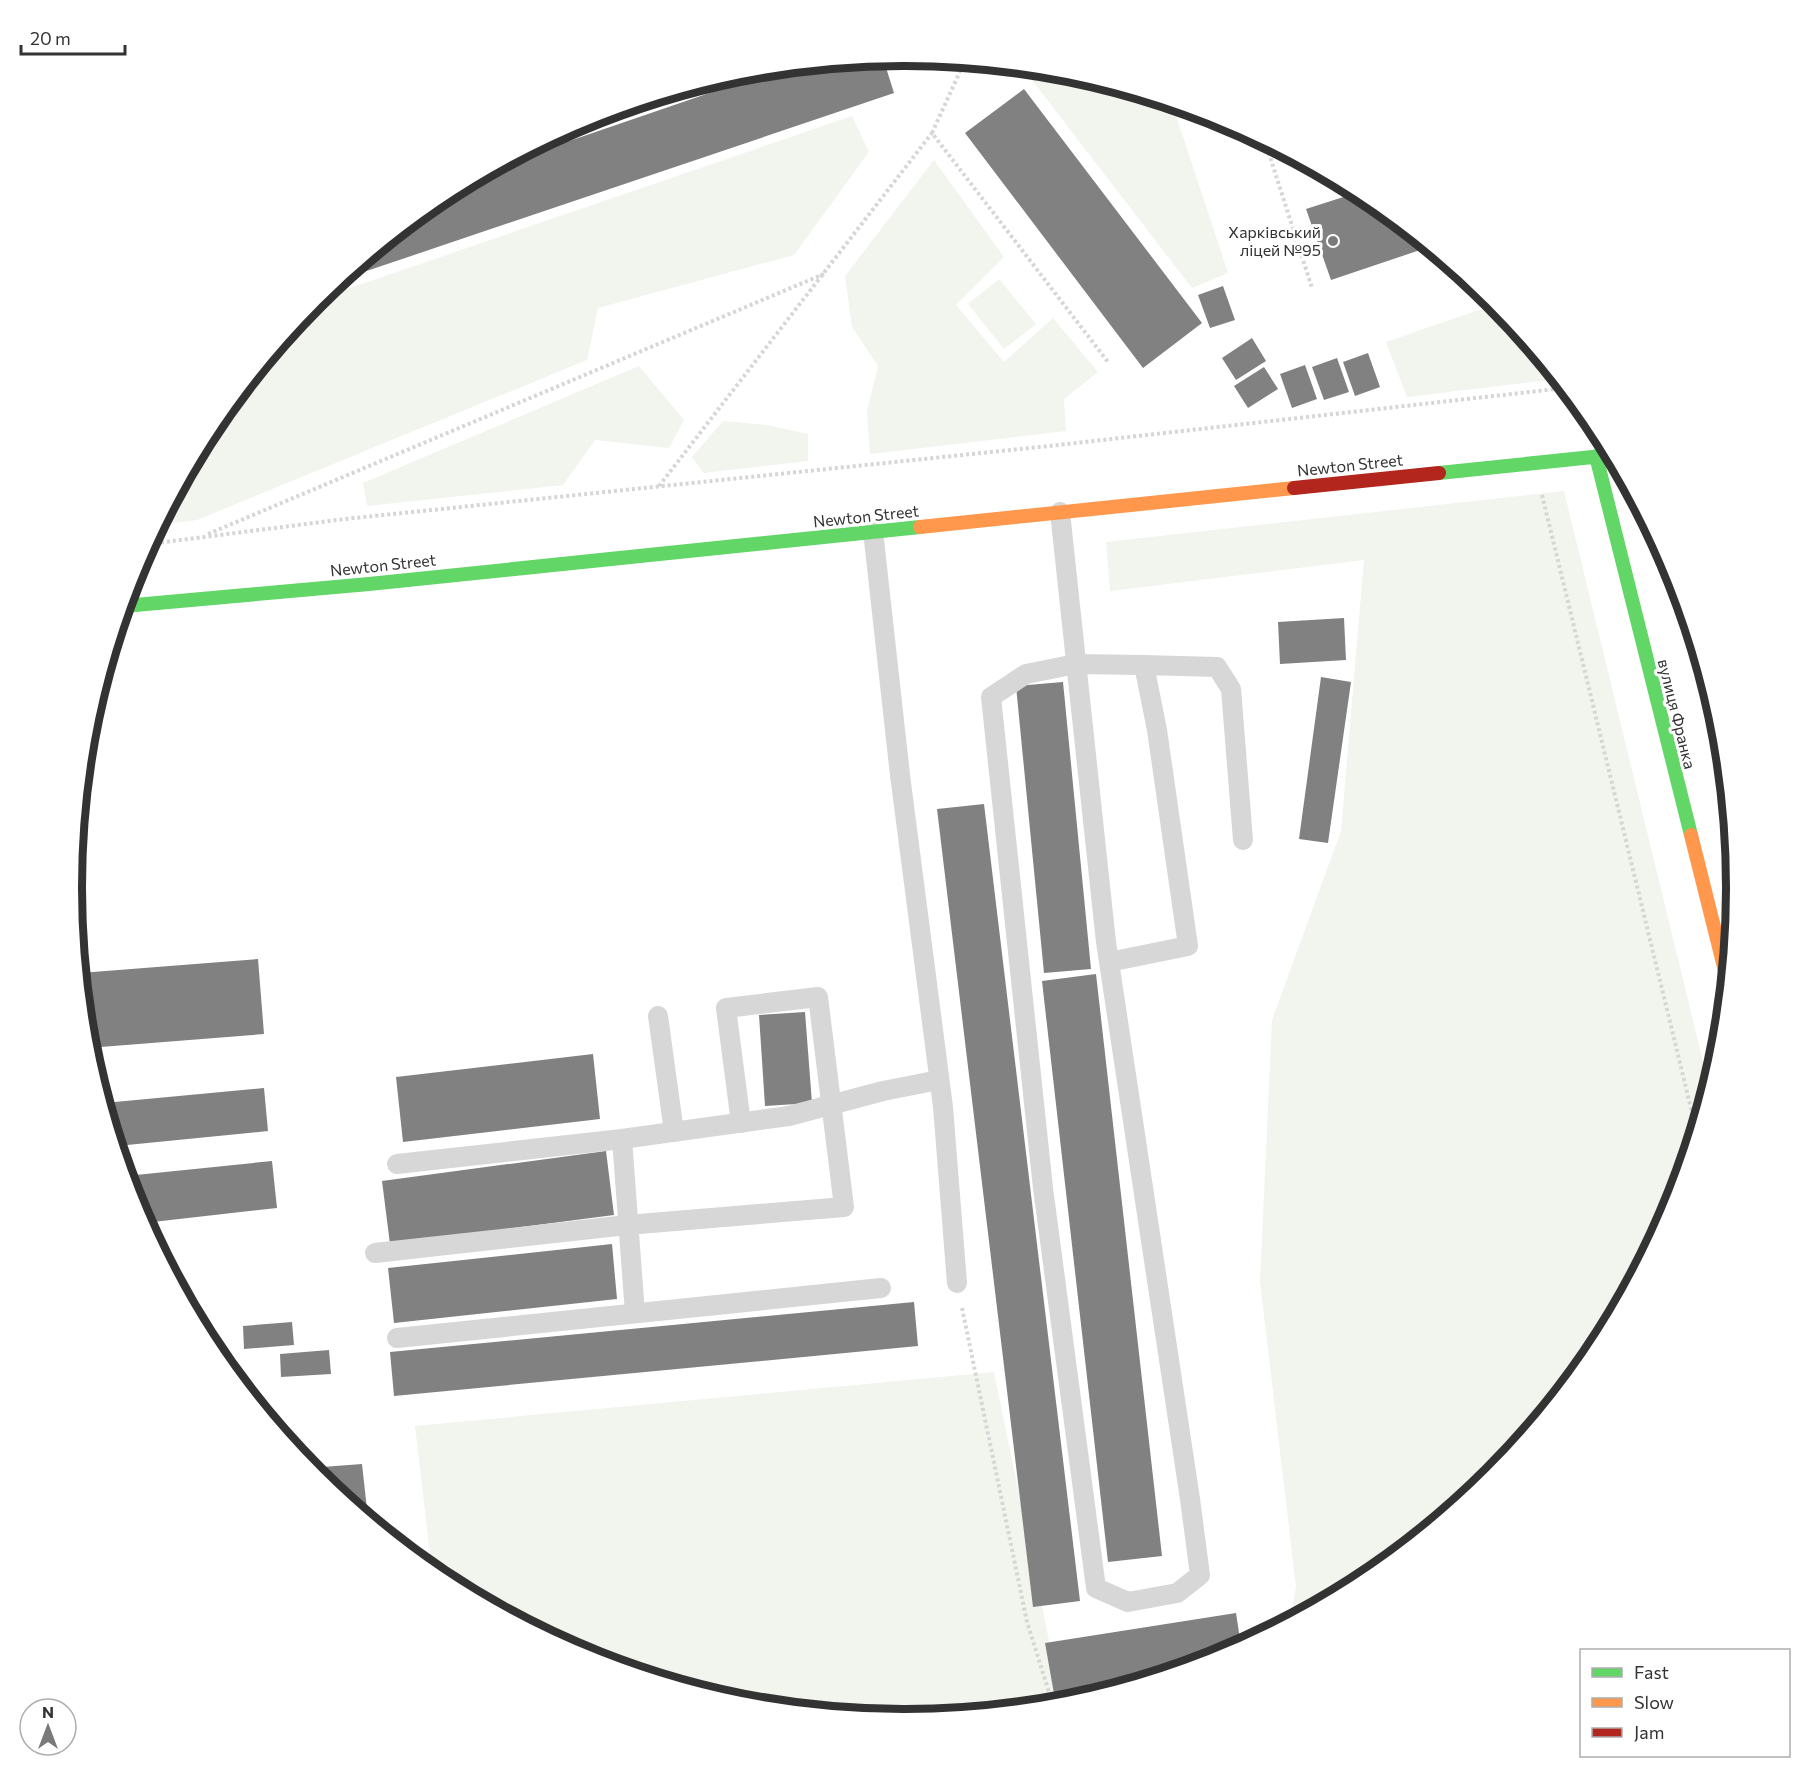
<svg xmlns="http://www.w3.org/2000/svg" width="1808" height="1775" font-family="Commissioner,sans-serif">
<style>
.green{fill:#f1f5ed}
.building{fill:#818181}
.lines{fill:none;stroke-linecap:round;stroke-linejoin:round}
.path{stroke:#d6d6d6;stroke-width:4;stroke-dasharray:3 3;stroke-linecap:butt}
.lane{stroke:#d7d7d7;stroke-width:20}
.fast{stroke:#63d668;stroke-width:14}
.slow{stroke:#ff974d;stroke-width:14}
.jam{stroke:#b3261e;stroke-width:14}
.poi-dot{fill:#7a7a7a;stroke:#fff;stroke-width:2}
.labels{text-anchor:middle;stroke-width:6;stroke-linejoin:round;paint-order:stroke}
.poi-label{font-size:16px;fill:#333;stroke:#fff;text-anchor:end}
.street-label{font-size:16px;fill:#333;stroke:#fff}
.rim{fill:none;stroke:#333;stroke-width:8}
</style>
<rect width="100%" height="100%" fill="#fff"/>
<path class="green" d="M1022 67 1067 72 1172 103 1228 273 1192 288Z
M852 116 869 152 794 255 598 308 587 360 197 520 159 525 212 425 315 300Z
M934 160 1004 257 956 305 1004 362 1053 318 1098 372 1064 399 1066 431 870 454 867 411 878 366 852 327 845 276Z
M999 279 1036 324 1004 349 968 304Z
M1496 304 1558 379 1407 397 1386 342Z
M639 366 684 420 669 448 595 440 563 485 367 506 363 483Z
M723 421 767 425 808 434V461L704 473 692 457Z
M1564 491 1709 1086 1673 1206 1596 1350 1492 1476 1366 1579 1290 1620 1296 1587 1260 1282 1272 1020 1341 831 1364 560 1110 591 1106 542Z
M994 1372 1062 1704 904 1719 741 1703 585 1656 441 1579 432 1571 415 1426Z"/>
<path class="building" d="M883 58 894 93 337 281 442 196 502 164 785 67Z
M1024 89 1202 323 1143 368 965 133Z
M1359 192 1367 196 1429 247 1331 280 1306 209Z
M1223 286 1235 320 1210 328 1198 295Z
M1252 338 1266 361 1236 380 1222 358Z
M1368 353 1380 387 1355 396 1343 362Z
M1337 358 1349 392 1324 400 1312 367Z
M1305 365 1317 399 1292 408 1280 374Z
M1264 367 1278 389 1248 408 1234 386Z
M1344 618 1346 660 1280 664 1278 622Z
M1321 677 1351 682 1328 843 1299 839Z
M1063 682 1091 969 1044 973 1016 686Z
M984 804 1080 1601 1033 1607 937 809Z
M258 959 264 1034 88 1048 80 973Z
M1096 974 1162 1556 1108 1562 1042 981Z
M805 1012 812 1103 765 1106 759 1015Z
M593 1054 600 1119 403 1142 396 1077Z
M264 1088 268 1131 117 1146 104 1103Z
M606 1151 614 1215 390 1244 382 1181Z
M272 1161 277 1208 144 1223 135 1206 126 1176Z
M612 1244 617 1299 394 1323 388 1268Z
M914 1302 918 1346 394 1396 390 1352Z
M292 1322 294 1345 244 1349 243 1326Z
M329 1350 331 1374 281 1377 280 1354Z
M362 1464 368 1518 315 1476 309 1468Z
M1236 1613 1241 1646 1222 1656 1066 1704 1056 1705 1045 1643Z"/>
<g class="lines">
<path class="path" d="M956 61 962 67 932 133 1108 362
M962 67 974 62
M1265 141 1312 288
M659 486 932 133
M1542 495 1696 1129
M208 534 824 274
M149 544 345 519 1049 446 1565 388
M962 1308 1027 1622 1053 1705"/>
<path class="lane" d="M1060 512C1075 655 1091 798 1106 942L1109 962 1190 1499 1200 1575 1177 1593 1128 1602 1096 1588 1043 1188 991 697 1026 674 1076 664 1144 665 1157 730 1188 946 1109 962
M873 531 900 775 943 1107 957 1283
M1144 665 1217 667 1231 689 1243 840
M658 1016 674 1132
M622 1139 635 1313
M397 1164 622 1139 789 1116 883 1091 939 1080
M375 1253 627 1225 844 1207 818 997 726 1008 741 1123
M397 1338 881 1288"/>
<path class="fast" d="M1596 456 1691 835
M1439 473 1612 455
M124 606 369 584 920 527"/>
<path class="slow" d="M920 527 1294 488
M1691 835 1727 979"/>
<path class="jam" d="M1294 488 1439 473"/>
</g>
<circle class="poi-dot" cx="1333" cy="241" r="6"/>
<g class="labels">
<g class="poi-label">
<text x="1321" y="238">Харківський<tspan x="1321" dy="18">ліцей №95</tspan></text>
</g>
<g class="street-label">
<text transform="translate(1350 465) rotate(-6)" y="6">Newton Street</text>
<text transform="translate(866 516) rotate(-6)" y="6">Newton Street</text>
<text transform="translate(383 565) rotate(-6)" y="6">Newton Street</text>
<text transform="translate(1677 714) rotate(76)" y="6">вулиця Франка</text>
</g>
</g>
<path d="M0 0H1808V1775H0ZM903 66H905A821 821 0 0 1 1726 887V888A821 821 0 0 1 905 1709H903A821 821 0 0 1 82 888V887A821 821 0 0 1 903 66Z" fill="#fff" fill-rule="evenodd"/>
<path class="rim" d="M903 66H905A821 821 0 0 1 1726 887V888A821 821 0 0 1 905 1709H903A821 821 0 0 1 82 888V887A821 821 0 0 1 903 66Z"/>
<rect x="1580" y="1649" width="210" height="108" fill="#ffffff" stroke="#adadad" stroke-width="1.5"/>
<rect x="1592" y="1668" width="30" height="9" fill="#63d668" stroke="#adadad" stroke-width="1.5"/>
<text x="1634" y="1679" font-size="18" fill="#333333">Fast</text>
<rect x="1592" y="1698" width="30" height="9" fill="#ff974d" stroke="#adadad" stroke-width="1.5"/>
<text x="1634" y="1709" font-size="18" fill="#333333">Slow</text>
<rect x="1592" y="1728" width="30" height="9" fill="#b3261e" stroke="#adadad" stroke-width="1.5"/>
<text x="1634" y="1739" font-size="18" fill="#333333">Jam</text>
<g transform="translate(48 1727)"><circle r="28" fill="#ffffff" stroke="#adadad" stroke-width="1.5"/>
<path d="M0-4.5L10 22L0 15L-10 22Z" fill="#7a7a7a"/>
<text y="-9" font-size="16" font-weight="bold" text-anchor="middle" fill="#333333">N</text>
</g>
<path d="M21 45v9h104v-9" fill="none" stroke="#333333" stroke-width="3"/>
<text x="30" y="45" font-size="18" fill="#333333" stroke="#ffffff" stroke-width="4.5" paint-order="stroke">20 m</text>
</svg>
